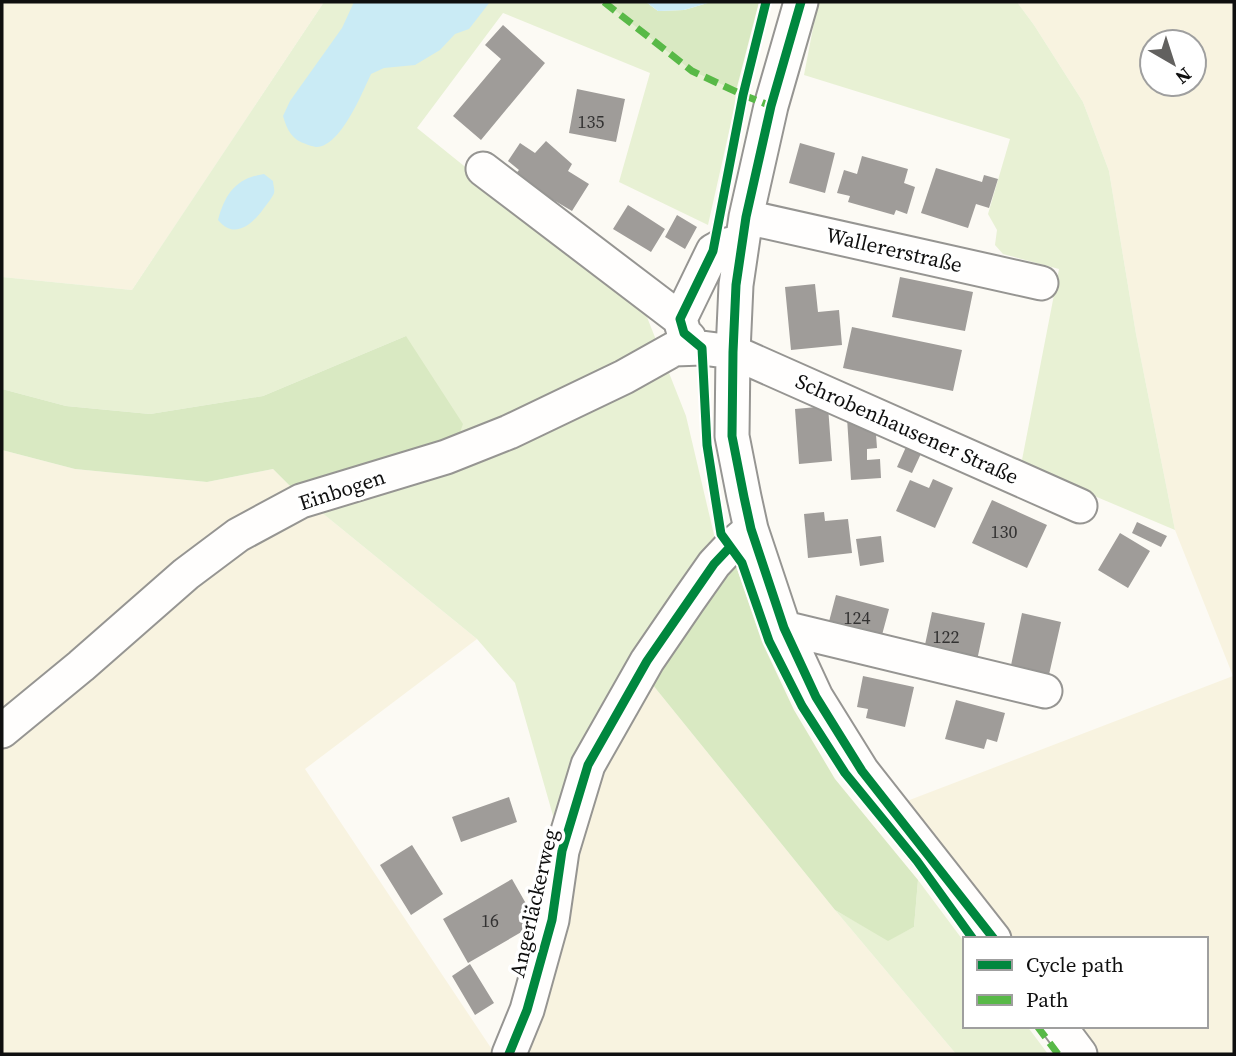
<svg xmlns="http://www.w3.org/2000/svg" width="1236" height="1056" font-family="'Source Serif 4',serif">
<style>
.farmland{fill:#f8f3e0;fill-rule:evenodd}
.green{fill:#e8f1d4}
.forest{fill:#d9e9c2}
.water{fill:#caebf5}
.building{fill:#9f9c99}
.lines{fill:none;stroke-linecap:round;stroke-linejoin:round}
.minor-casing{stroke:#969592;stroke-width:37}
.minor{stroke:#fffefd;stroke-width:33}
.quiet{stroke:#58b947;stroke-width:7;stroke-dasharray:14 7;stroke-linecap:butt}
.cycleway-casing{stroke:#fff;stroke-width:13}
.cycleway{stroke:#00873e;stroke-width:9}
.labels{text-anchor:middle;stroke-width:7;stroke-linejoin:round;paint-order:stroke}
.number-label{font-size:18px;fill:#333232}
.street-label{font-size:21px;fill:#0f0f0f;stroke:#fff}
</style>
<rect width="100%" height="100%" fill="#fcfaf4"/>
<path class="farmland" d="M2 2H324L132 290 2 277Z
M1017 2H1234V1054H1099L1078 1026H1206V939H1014L907 801 1233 676 1175 530 1136 334 1109 171 1083 102 1034 25ZM1152 42H1194V84H1152Z
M2 450 75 469 207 482 273 469 294 490 477 639 305 769 495 1054H2Z
M648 679 835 910 956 1054H519L599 765Z"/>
<path class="green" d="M324 2H604L692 71 736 91 735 105 708 225 619 182 650 73 503 13 417 128 645 312 686 416 715 539 556 826 515 683 477 639 294 490 406 336 263 396 150 414 66 406 2 389V277L132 290Z
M818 2H1017L1034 25 1083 102 1109 171 1136 334 1175 530 1021 465 1059 269 1003 254 995 245 997 230 988 214 1010 139 804 75Z
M918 880 965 943V1026H1027L1048 1054H956L835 910 888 940 914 927Z"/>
<path class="forest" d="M604 2H646L658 11 684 10 711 2H759L736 91 692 71Z
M406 336 463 424 456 444 294 490 273 469 207 482 75 469 2 450V389L66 406 150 414 263 396Z
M735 563 762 642 794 710 835 779 918 880 914 927 888 941 835 910 648 679Z"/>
<path class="water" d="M354 2H490L469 29 455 34 440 50 415 65 384 68 371 74C362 93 341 146 317 147 315 147 308 145 306 144 292 140 287 130 283 116L290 101 342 28Z
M646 2H711L684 10 658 11Z
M264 174 273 181C273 185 275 189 274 193 272 198 267 204 264 208 252 225 234 240 218 220 225 194 236 178 264 174Z"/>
<path class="building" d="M503 25 545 63 481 140 453 116 501 59 485 45Z
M577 89 625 99 616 142 569 133Z
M546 141 572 164 568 171 589 184 572 211 545 195 538 203 512 178 519 170 508 161 520 143 535 153Z
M800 143 835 153 825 193 789 183Z
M862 156 908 169 904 183 915 187 907 214 896 210 894 215 848 202 850 196 837 193 844 170 857 174Z
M936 168 982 182 984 175 998 179 989 208 976 204 968 228 921 213Z
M628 205 665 229 651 252 613 229Z
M677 215 697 227 685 249 665 237Z
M900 277 973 292 965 331 892 317Z
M815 284 818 312 839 310 842 345 791 350 785 287Z
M852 327 962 350 953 391 843 368Z
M828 406 832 461 799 464 795 409Z
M847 418 875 421 877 448 867 449V460L880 459 881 478 851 480Z
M910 438 925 445 912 473 897 467Z
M933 479 953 488 935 528 896 511 910 480 929 488Z
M992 500 1047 525 1027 568 972 543Z
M824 512 825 521 848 519 852 553 808 558 804 514Z
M1137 522 1167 536 1161 547 1132 533Z
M1120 533 1150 551 1128 588 1098 570Z
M881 536 884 562 860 566 856 539Z
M836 595 889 609 879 646 826 633Z
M932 612 985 623 976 665 923 654Z
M1022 613 1061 622 1048 679 1010 670Z
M863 676 914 687 905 727 866 718 868 709 857 707Z
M956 700 1005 713 997 742 987 739 984 749 945 739Z
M509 797 517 822 461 842 452 817Z
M412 845 443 894 411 915 380 865Z
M512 879 537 923 468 963 443 919Z
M470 964 494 1003 475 1015 452 976Z"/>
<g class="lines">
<defs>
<path id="minor" d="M801 2 771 106 746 217 736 285 733 352 732 436 744 497 751 529 784 628 816 697 862 771 994 939
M483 169 680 319
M746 217 1041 283
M689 338 684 333 680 319 713 251 722 246 742 242
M784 628 1045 691
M2 731 81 666 186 574 238 535 301 501 446 457 509 432 624 377 674 349 702 348 733 352 1080 506
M1059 1026 1080 1054
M509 1054 527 1010 552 920 562 851 588 765 647 661 688 601 714 564 730 547 751 529"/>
</defs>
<use href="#minor" class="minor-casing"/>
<use href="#minor" class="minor"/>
<path class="quiet" d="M604 2 692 71 743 95 771 106
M1037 1026 1058 1054"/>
<defs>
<path id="cycleway" d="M766 2 743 95 713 251 680 319 684 333 702 348 707 445 721 534 742 563 769 641 802 706 845 773 917 861 973 939
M801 2 771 106 746 217 736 285 733 352 732 436 744 497 751 529 784 628 816 697 862 771 994 939
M509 1054 527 1010 552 920 562 851 588 765 647 661 714 564 730 547"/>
</defs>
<use href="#cycleway" class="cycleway-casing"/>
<use href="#cycleway" class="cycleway"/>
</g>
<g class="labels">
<g class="number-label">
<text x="591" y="128">135</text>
<text x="1004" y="538">130</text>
<text x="857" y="624">124</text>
<text x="946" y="643">122</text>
<text x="490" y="927">16</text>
</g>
<g class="street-label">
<text transform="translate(894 250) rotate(13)" y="7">Wallererstraße</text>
<text transform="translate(907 429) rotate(24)" y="7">Schrobenhausener Straße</text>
<text transform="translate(342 490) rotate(-18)" y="7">Einbogen</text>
<text transform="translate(534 903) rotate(-77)" y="7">Angerläckerweg</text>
</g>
</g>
<rect width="1236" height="1056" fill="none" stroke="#0f0f0f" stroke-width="7"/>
<rect x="963" y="937" width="245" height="91" fill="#ffffff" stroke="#9f9f9f" stroke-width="2"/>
<rect x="977" y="960" width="35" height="10" fill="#00873e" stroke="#9f9f9f" stroke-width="2"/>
<text x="1026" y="972" font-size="21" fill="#0f0f0f">Cycle path</text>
<rect x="977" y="995" width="35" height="10" fill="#58b947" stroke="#9f9f9f" stroke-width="2"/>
<text x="1026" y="1007" font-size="21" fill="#0f0f0f">Path</text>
<g transform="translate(1173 63) rotate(141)"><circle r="33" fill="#ffffff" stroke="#9f9f9f" stroke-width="2"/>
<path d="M0-5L12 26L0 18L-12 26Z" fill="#62615f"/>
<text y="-10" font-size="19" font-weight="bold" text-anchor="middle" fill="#0f0f0f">N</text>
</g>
</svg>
